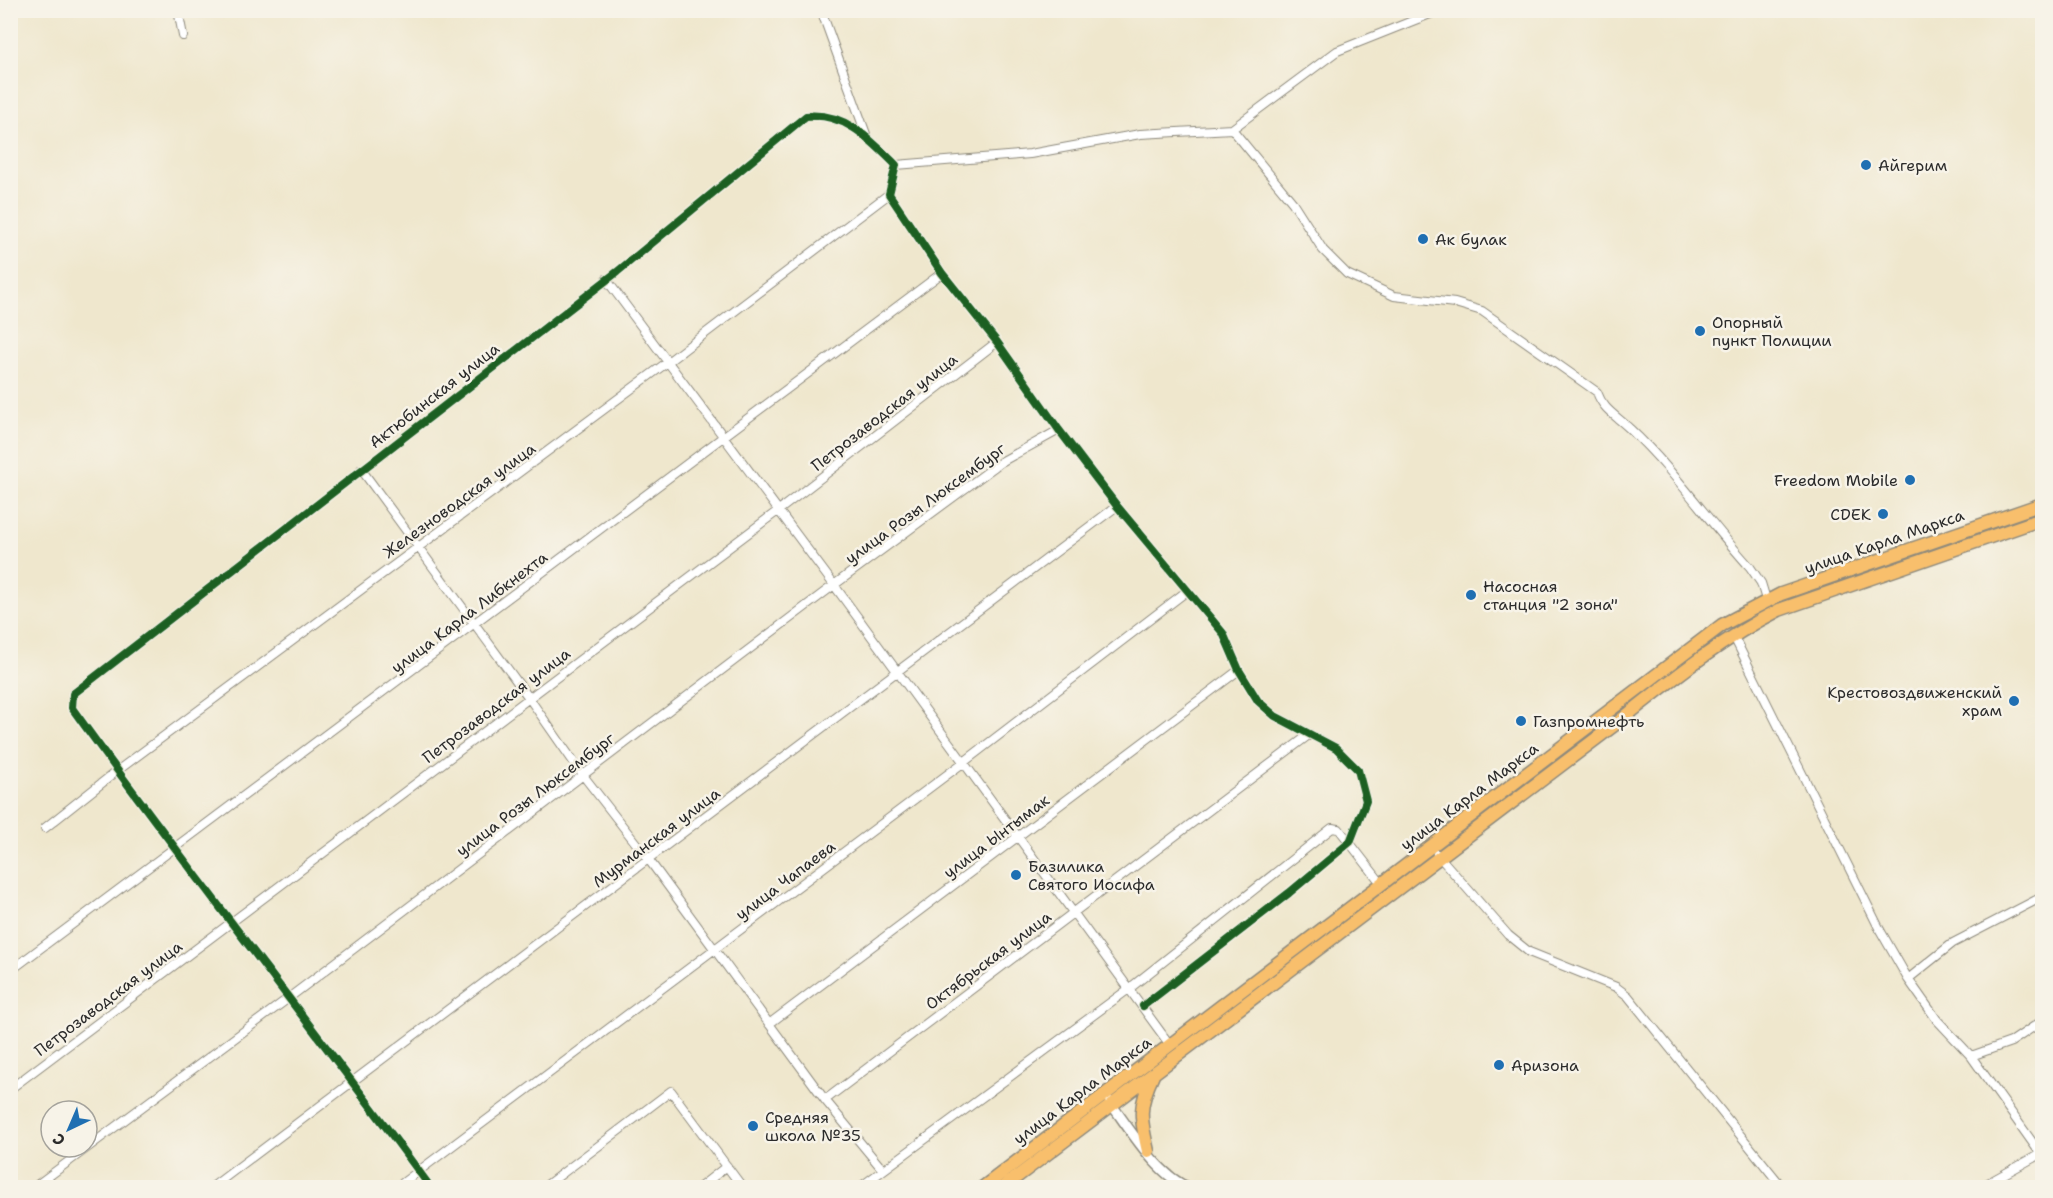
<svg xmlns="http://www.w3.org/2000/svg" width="2053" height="1198" font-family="'Shantell Sans',sans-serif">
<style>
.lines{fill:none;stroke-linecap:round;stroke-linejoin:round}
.minor-casing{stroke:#8d897c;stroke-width:10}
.tertiary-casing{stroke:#8d897c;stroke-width:12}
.primary-casing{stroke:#8d897c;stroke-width:15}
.minor{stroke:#fff;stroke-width:8}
.tertiary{stroke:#fff;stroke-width:9}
.primary{stroke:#f8bf6c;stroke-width:12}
.cycleway-casing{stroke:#f7f3e8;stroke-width:11}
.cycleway{stroke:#1b5e20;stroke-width:8}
.poi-dot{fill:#1f6fb2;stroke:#f7f3e8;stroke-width:2}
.labels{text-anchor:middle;stroke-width:5;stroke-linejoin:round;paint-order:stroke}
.poi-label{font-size:16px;fill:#2b2b2b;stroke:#f7f3e8;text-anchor:start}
.street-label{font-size:16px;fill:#2b2b2b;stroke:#f7f3e8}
</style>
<rect width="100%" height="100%" fill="#f7f3e8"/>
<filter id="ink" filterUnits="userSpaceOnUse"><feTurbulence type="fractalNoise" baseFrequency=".0167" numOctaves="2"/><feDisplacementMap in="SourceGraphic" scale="12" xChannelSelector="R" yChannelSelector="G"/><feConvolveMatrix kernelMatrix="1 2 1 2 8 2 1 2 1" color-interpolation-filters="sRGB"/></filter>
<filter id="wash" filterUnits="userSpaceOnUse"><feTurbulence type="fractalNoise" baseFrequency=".008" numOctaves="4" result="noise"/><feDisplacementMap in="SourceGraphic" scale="24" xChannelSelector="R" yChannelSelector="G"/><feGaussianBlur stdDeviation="1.35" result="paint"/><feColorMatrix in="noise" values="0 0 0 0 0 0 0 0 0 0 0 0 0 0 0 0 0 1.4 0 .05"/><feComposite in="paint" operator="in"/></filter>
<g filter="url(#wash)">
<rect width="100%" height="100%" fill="#efe7cd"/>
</g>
<g filter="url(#ink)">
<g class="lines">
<defs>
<path id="minor" d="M178 10 183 36
M821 10 866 134
M1232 129 1293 203 1323 250 1347 274 1394 296 1455 303 1482 311 1597 392C1603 410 1617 416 1630 429 1675 471 1709 522 1750 567L1761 583 1767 603
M896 165 1030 154 1140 134 1232 129 1337 51 1440 10
M606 279 834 585 1170 1045
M361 469 529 698 582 774 649 860 825 1100 883 1170
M1733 635 1880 930 1908 979 1937 1020 1971 1056 2040 1153
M45 828 117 771 669 361 889 194
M1437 854 1508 935 1529 952 1616 987 1628 996 1783 1188
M10 971 942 273
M1908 979 1953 943 2042 897
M769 1024 1239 670
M1971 1056 2011 1042 2042 1021
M10 1089 779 510 997 342
M825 1100 1310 734
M10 1187 11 1188
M33 1188 290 997 834 585 1001 462 1059 430
M211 1188 1117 506
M396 1188 964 762 1187 591
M431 1188C313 1026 188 870 72 708L73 694 617 272 806 116C845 112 870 139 896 165L889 194 942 273 997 342 1059 430 1117 506 1223 633 1239 670 1258 701 1275 716 1336 748 1358 770 1366 801 1350 842 1289 893 1143 1006
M543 1188 671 1091 743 1188
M699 1188 727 1166
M859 1188 1130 988 1332 828 1339 829 1381 883
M1979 1188 2042 1153"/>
<path id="tertiary" d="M1109 1101C1130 1129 1157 1176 1190 1188"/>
<path id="primary" d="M1148 1151C1140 1117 1138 1107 1153 1075
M982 1188 1722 625 1781 594 2042 504
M1002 1188 1617 723C1670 681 1720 640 1779 610L2042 519"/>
</defs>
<use href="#minor" class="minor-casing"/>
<use href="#tertiary" class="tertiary-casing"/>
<use href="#primary" class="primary-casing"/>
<use href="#minor" class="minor"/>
<use href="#tertiary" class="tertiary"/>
<use href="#primary" class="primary"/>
<defs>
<path id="cycleway" d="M431 1188C313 1026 188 870 72 708L73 694 617 272 806 116C845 112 870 139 896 165L889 194 942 273 997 342 1059 430 1117 506 1223 633 1239 670 1258 701 1275 716 1336 748 1358 770 1366 801 1350 842 1289 893 1143 1006"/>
</defs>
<use href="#cycleway" class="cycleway-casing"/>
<use href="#cycleway" class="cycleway"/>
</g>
</g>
<g class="poi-dot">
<circle cx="1866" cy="165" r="6"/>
<circle cx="1423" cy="239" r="6"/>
<circle cx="1700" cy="331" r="6"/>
<circle cx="1910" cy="480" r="6"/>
<circle cx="1883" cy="514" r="6"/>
<circle cx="1471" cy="595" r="6"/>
<circle cx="2014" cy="701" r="6"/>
<circle cx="1521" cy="721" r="6"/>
<circle cx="1016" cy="875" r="6"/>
<circle cx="1499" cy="1065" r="6"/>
<circle cx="753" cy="1126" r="6"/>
</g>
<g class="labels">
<g class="poi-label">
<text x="1878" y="171">Айгерим</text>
<text x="1435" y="245">Ак булак</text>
<text x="1712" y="328">Опорный<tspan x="1712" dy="18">пункт Полиции</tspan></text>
<text x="1898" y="486" text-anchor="end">Freedom Mobile</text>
<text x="1871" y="520" text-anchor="end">CDEK</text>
<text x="1483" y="592">Насосная<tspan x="1483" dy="18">станция "2 зона"</tspan></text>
<text x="2002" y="698" text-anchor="end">Крестовоздвиженский<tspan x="2002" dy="18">храм</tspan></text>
<text x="1533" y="727">Газпромнефть</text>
<text x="1028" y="872">Базилика<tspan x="1028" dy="18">Святого Иосифа</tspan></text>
<text x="1511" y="1071">Аризона</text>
<text x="765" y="1123">Средняя<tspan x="765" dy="18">школа №35</tspan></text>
</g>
<g class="street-label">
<text transform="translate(434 395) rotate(-38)" y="6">Актюбинская улица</text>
<text transform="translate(884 412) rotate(-38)" y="6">Петрозаводская улица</text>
<text transform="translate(459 500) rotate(-36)" y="6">Железноводская улица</text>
<text transform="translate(925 503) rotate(-36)" y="6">улица Розы Люксембург</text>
<text transform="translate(1884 541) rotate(-19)" y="6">улица Карла Маркса</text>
<text transform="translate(469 612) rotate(-37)" y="6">улица Карла Либкнехта</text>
<text transform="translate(496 705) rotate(-37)" y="6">Петрозаводская улица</text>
<text transform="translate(535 794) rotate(-37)" y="6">улица Розы Люксембург</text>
<text transform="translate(1469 796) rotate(-37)" y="6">улица Карла Маркса</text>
<text transform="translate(996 836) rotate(-37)" y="6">улица Ынтымак</text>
<text transform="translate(656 837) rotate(-37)" y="6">Мурманская улица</text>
<text transform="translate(785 880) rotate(-37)" y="6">улица Чапаева</text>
<text transform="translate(988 960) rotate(-37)" y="6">Октябрьская улица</text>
<text transform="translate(108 998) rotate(-37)" y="6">Петрозаводская улица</text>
<text transform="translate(1082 1090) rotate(-37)" y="6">улица Карла Маркса</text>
</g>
</g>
<rect width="2053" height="1198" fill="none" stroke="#f7f3e8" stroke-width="36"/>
<g transform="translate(69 1129) rotate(224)"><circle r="28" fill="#f7f3e8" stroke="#a5a39c" stroke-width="1.5"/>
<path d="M0-4.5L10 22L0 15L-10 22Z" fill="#1f6fb2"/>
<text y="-9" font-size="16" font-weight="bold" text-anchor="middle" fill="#2b2b2b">С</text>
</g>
</svg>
